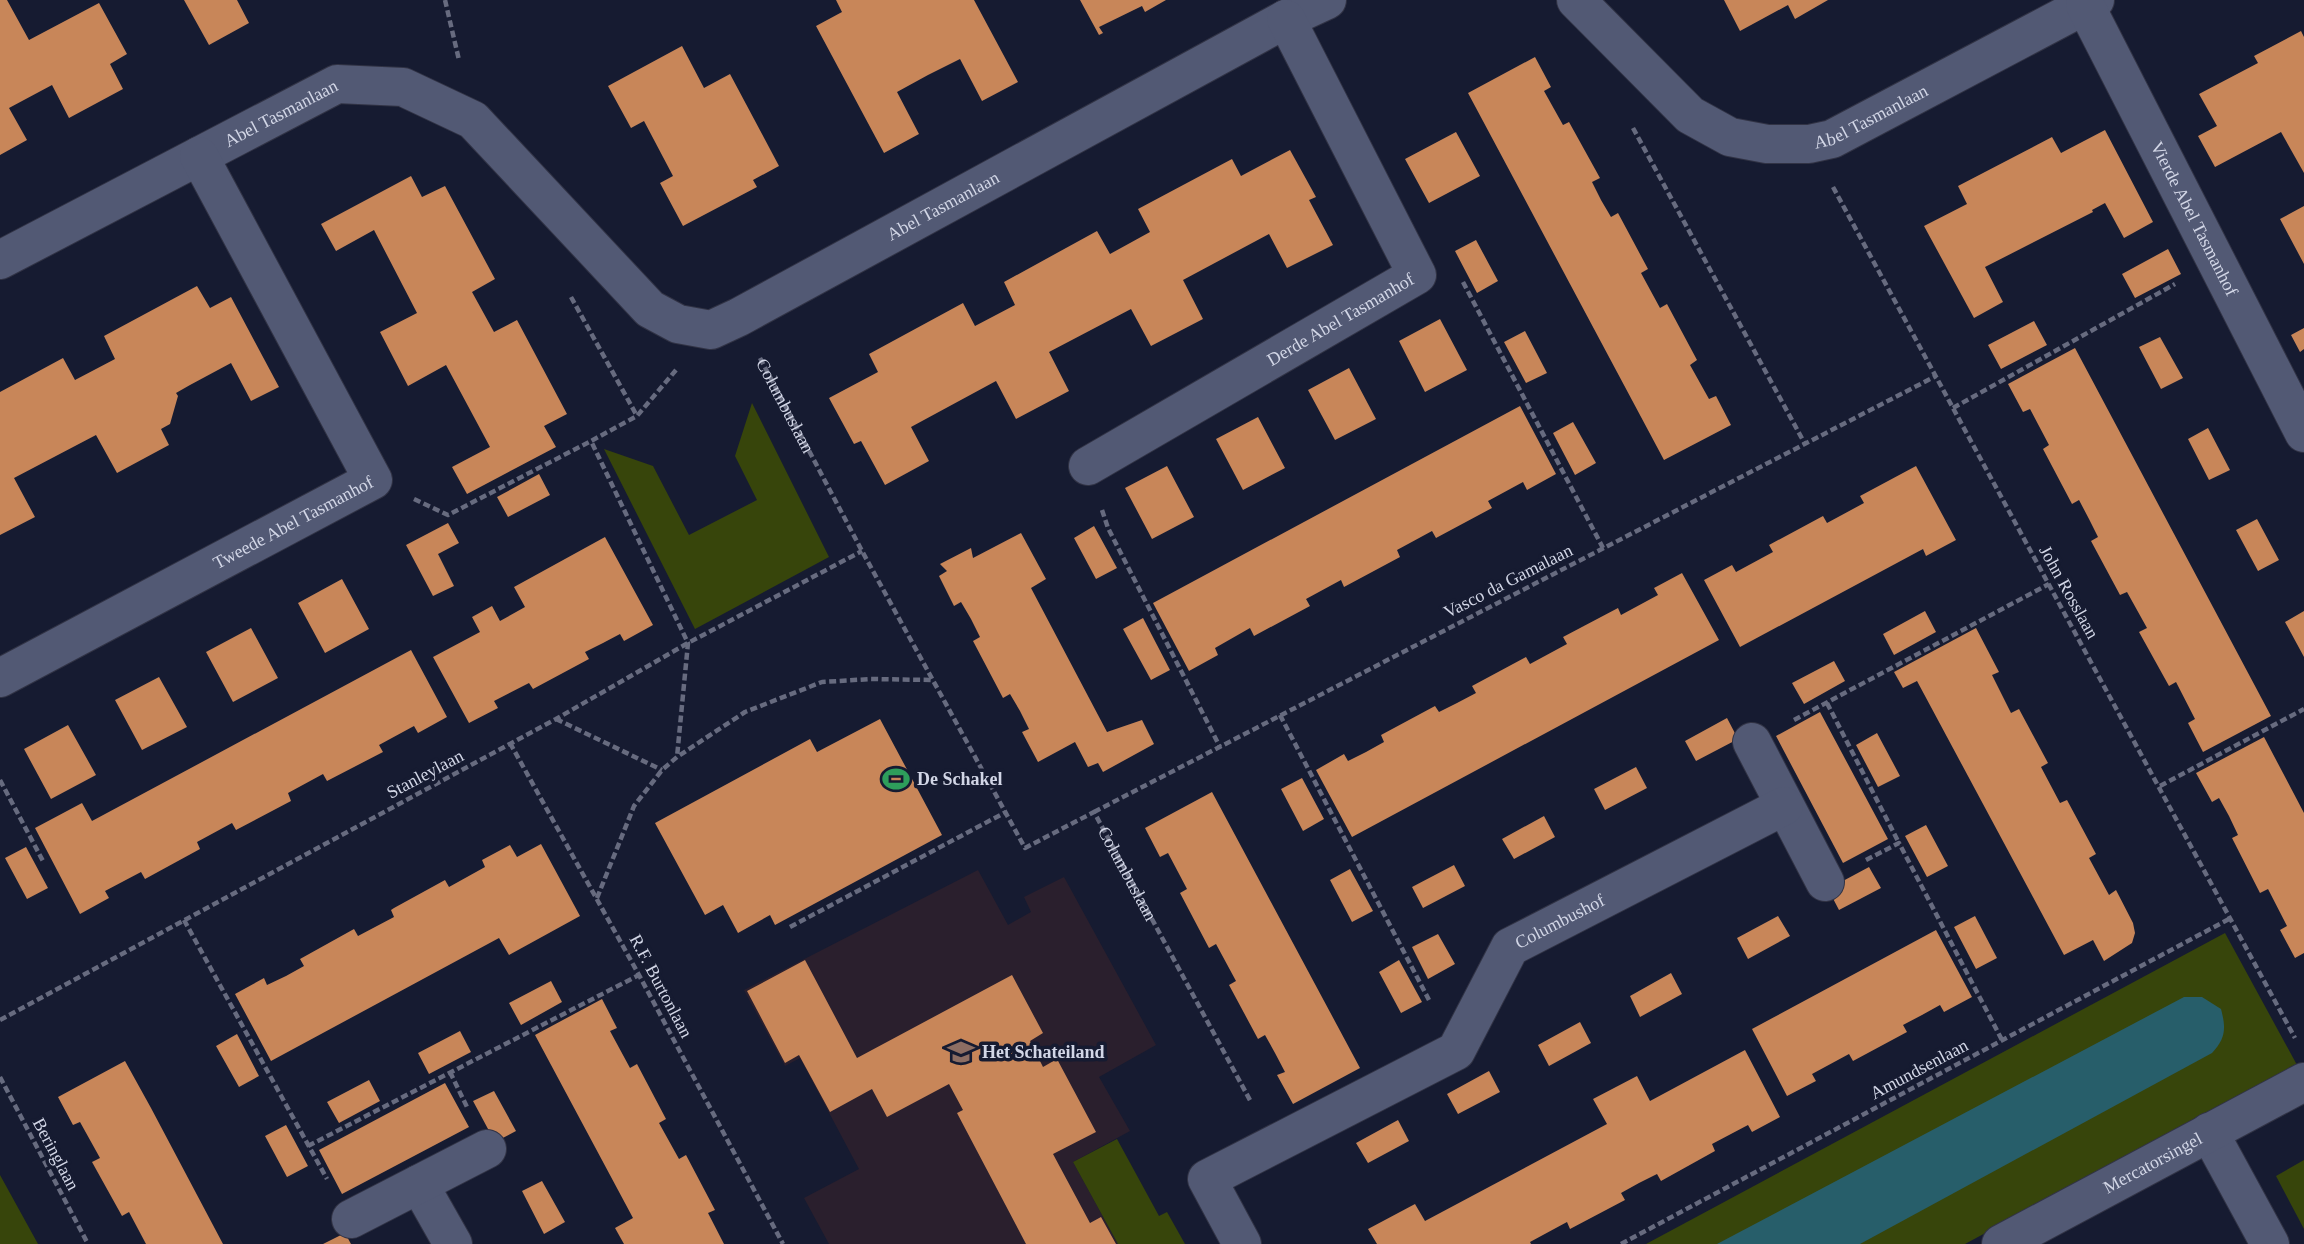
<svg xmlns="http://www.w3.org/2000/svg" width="2304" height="1244" font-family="'Times New Roman',serif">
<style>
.education{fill:#2a1f2d}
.green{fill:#37450b}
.water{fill:#275e6a}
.building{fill:#c88659}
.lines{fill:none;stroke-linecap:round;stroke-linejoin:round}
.minor-casing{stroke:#313345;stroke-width:40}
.tertiary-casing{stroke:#313345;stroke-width:40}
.path{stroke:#676b7f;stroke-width:4.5;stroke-dasharray:7 3.5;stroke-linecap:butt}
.minor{stroke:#525974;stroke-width:38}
.tertiary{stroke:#525974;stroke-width:38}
.labels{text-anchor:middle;stroke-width:7;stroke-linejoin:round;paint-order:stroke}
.street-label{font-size:18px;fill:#d2d6e6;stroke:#161b31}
.poi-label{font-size:18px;font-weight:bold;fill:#d2d6e6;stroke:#161b31;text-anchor:start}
</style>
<rect width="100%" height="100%" fill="#161b31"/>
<path class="education" d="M978 870 1008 925 1031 912 1024 897 1064 877 1156 1045 1099 1077 1130 1131 1073 1162 1118 1244H829L804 1198 859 1169 800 1058 785 1066 744 990Z"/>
<path class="green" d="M752 403 829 557 695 629 604 449 653 466 689 535 757 500 735 456Z
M2225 933 2297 1065 1965 1244H1646Z
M1117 1139 1159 1216 1167 1212 1185 1244H1118L1073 1162Z
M2304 1160V1229L2276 1176Z
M0 1175 38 1244H0Z"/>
<path class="water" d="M2184 997H2202L2221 1009C2226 1028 2226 1038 2212 1053L1860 1244H1717Z"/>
<path class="building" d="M0 0H7L29 40 99 3 127 54 110 64 123 89 69 118 52 85 9 108 27 140 0 155Z
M184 0H237L249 23 209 45Z
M836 0H974L1018 82 982 101 960 59 928 75 897 92 919 134 884 153 816 26 842 12Z
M1080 0H1166L1145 12 1142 6 1099 27 1103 33 1099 35Z
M1724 0H1828L1795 19 1788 5 1740 31Z
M2301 31 2304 37V173L2281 132 2215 167 2198 136 2217 126 2199 94 2258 63 2254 56Z
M682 46 704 88 730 74 779 166 753 180 757 187 683 226 660 183 673 176 644 121 631 128 608 86Z
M1535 57 1551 87 1544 91 1563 125 1569 122 1600 178 1592 182 1601 200 1611 217 1618 213 1648 269 1641 273 1660 308 1667 304 1697 360 1690 365 1709 399 1716 396 1731 425 1664 460 1468 93Z
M2105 130 2153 222 2124 238 2105 203 2092 210 2093 212 1985 267 2003 302 1974 318 1924 226 1967 204 1958 186 2052 137 2061 153Z
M1456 132 1480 176 1429 203 1405 159Z
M1290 150 1316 197 1309 200 1333 245 1287 268 1269 234 1183 280 1203 319 1151 346 1131 309 1049 352 1069 391 1016 419 996 381 911 427 929 461 885 485 861 441 854 444 829 398 878 372 869 354 963 303 975 326 1015 305 1004 282 1097 231 1110 254 1150 232 1138 209 1232 159 1241 176Z
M411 176 422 197 445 186 495 279 472 292 494 332 517 320 567 414 544 426 556 447 467 494 452 467 490 447 446 365 408 386 380 332 417 313 374 230 336 251 321 224Z
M2304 206V264L2280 219Z
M1476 240 1498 281 1477 293 1455 251Z
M2168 249 2181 274 2135 298 2122 274Z
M197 286 210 308 231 297 279 387 251 401 231 363 190 385 176 393 178 396 170 424 161 429 169 445 117 473 96 435 14 478 35 517 0 535V392L63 358 75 380 115 359 104 336Z
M1440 319 1467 370 1425 392 1399 341Z
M2034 321 2047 345 2001 369 1988 345Z
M2304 328V349L2300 352 2291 335Z
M1525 331 1547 373 1526 383 1504 342Z
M2160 337 2183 378 2161 389 2139 347Z
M2075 348 2271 716 2203 752 2188 723 2195 719 2176 682 2169 686 2139 632 2147 628 2127 592 2120 595 2091 541 2098 537 2089 519 2079 500 2072 504 2043 449 2049 445 2030 409 2023 412 2008 384Z
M1349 368 1376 419 1335 440 1308 390Z
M1520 406 1556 474 1527 490 1523 482 1488 501 1492 508 1436 538 1432 531 1397 550 1400 557 1344 587 1341 580 1306 599 1310 606 1254 636 1250 628 1215 648 1218 655 1189 671 1153 603Z
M1258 417 1285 468 1243 490 1216 439Z
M1573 422 1596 463 1575 475 1553 433Z
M2208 428 2230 470 2209 480 2188 439Z
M1167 466 1194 517 1152 539 1125 488Z
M1916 466 1956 540 1926 556 1923 549 1740 647 1704 580 1732 565 1736 572 1773 552 1769 545 1823 516 1827 523 1864 503 1860 496Z
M539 474 550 495 508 517 497 497Z
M2257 519 2279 560 2258 571 2236 530Z
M448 523 459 543 438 554 454 586 433 596 406 545Z
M1094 526 1117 568 1096 579 1074 538Z
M1021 533 1046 579 1031 588 1107 732 1142 720 1154 744 1103 772 1098 763 1088 767 1075 742 1038 762 1022 732 1029 729 1020 711 1010 694 1003 698 973 641 980 637 971 619 961 602 954 606 939 576 947 571 940 564 971 548 973 558Z
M605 537 653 625 624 641 620 634 603 643 585 652 589 659 533 689 529 683 494 701 498 708 469 723 433 657 480 632 472 617 492 606 500 621 525 607 514 587Z
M1682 573 1719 640 1352 837 1316 770 1344 754 1348 761 1366 752 1384 742 1381 735 1435 706 1439 712 1457 703 1476 693 1472 686 1526 657 1530 664 1567 644 1563 637 1618 608 1621 615 1658 595 1654 588Z
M342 579 369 629 325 653 298 603Z
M1925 611 1936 632 1894 655 1883 634Z
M2304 611V657L2285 622Z
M1143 618 1170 670 1151 680 1123 629Z
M251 628 278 678 233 702 206 652Z
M1976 628 1999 672 1992 675 2011 713 2019 709 2048 763 2041 767 2060 803 2067 800 2096 854 2089 858 2109 895 2116 890 2133 923 2135 933 2132 943 2104 961 2093 940 2064 955 1917 681 1903 688 1894 672Z
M411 650 447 717 418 733 414 726 379 745 383 752 327 781 323 774 288 793 291 801 236 830 232 823 197 842 200 849 145 879 141 872 105 891 109 898 80 914 35 828 82 803 92 821Z
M1834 661 1845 681 1804 704 1792 683Z
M159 677 187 727 142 750 115 700Z
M1820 712 1888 839 1843 863 1776 736Z
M1727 718 1738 739 1696 761 1685 741Z
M880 719 942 835 775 925 770 915 738 933 723 905 705 915 655 823 810 739 817 752Z
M68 725 96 775 51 799 24 749Z
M1877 733 1900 776 1878 787 1856 745Z
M2264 737 2304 813V953L2295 958 2280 930 2287 926 2268 889 2260 893 2232 838 2238 835 2229 816 2219 798 2212 802 2196 773Z
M1636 767 1647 788 1605 810 1594 789Z
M1302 778 1324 819 1303 831 1281 789Z
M1212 792 1360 1068 1293 1104 1277 1075 1285 1072 1275 1053 1265 1035 1258 1039 1229 985 1236 981 1216 944 1209 948 1180 893 1187 889 1168 853 1160 857 1145 828Z
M1544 816 1555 837 1514 859 1502 839Z
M1926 825 1948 866 1927 877 1905 836Z
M541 844 580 916 509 955 499 938 271 1061 235 994 264 978 267 985 286 976 304 966 300 959 354 929 358 936 394 917 391 910 394 908 445 880 449 887 485 867 482 860 510 845 517 857Z
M26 847 48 888 27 899 5 858Z
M1454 865 1465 886 1423 908 1412 887Z
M1869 867 1881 888 1839 910 1828 889Z
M1350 869 1373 911 1352 922 1330 880Z
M1778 916 1790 936 1748 959 1737 938Z
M1975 916 1997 958 1976 969 1954 927Z
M1936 930 1972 997 1944 1012 1940 1005 1922 1015 1903 1025 1907 1032 1853 1061 1849 1054 1812 1074 1816 1081 1787 1096 1752 1029Z
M1438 934 1455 964 1428 979 1412 947Z
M805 960 857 1058 1012 975 1043 1033 1030 1041 1043 1067 1057 1059 1096 1132 1053 1154 1090 1223 1101 1217 1116 1244H1026L957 1113 963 1110 949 1084 887 1117 872 1089 830 1112 799 1055 785 1063 747 991Z
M1399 960 1422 1002 1401 1013 1379 972Z
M1671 973 1682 994 1640 1017 1630 996Z
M551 981 562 1002 521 1025 509 1003Z
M602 999 617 1028 610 1031 630 1068 637 1064 666 1119 659 1123 679 1159 686 1155 715 1210 708 1213 724 1244H624L615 1228 633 1218 535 1035Z
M1580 1022 1591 1043 1549 1066 1538 1045Z
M460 1031 471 1052 429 1074 418 1053Z
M237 1034 259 1076 239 1087 216 1046Z
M1745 1050 1780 1117 1752 1132 1748 1125 1712 1144 1715 1151 1661 1181 1657 1174 1639 1183 1621 1193 1625 1200 1570 1229 1567 1222 1530 1242 1531 1244H1377L1368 1229 1415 1204 1425 1221 1607 1124 1593 1099 1637 1076 1650 1101Z
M125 1061 151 1108 223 1244H146L129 1212 122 1216 92 1162 100 1158 80 1122 73 1125 58 1097Z
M1489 1071 1500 1092 1458 1114 1447 1094Z
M369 1080 380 1101 339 1123 327 1102Z
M445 1083 469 1127 342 1194 319 1150Z
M494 1091 516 1131 495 1142 473 1101Z
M1398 1120 1409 1141 1368 1163 1356 1143Z
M286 1125 308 1166 287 1177 265 1136Z
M542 1181 565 1222 544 1234 522 1191Z
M345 1233 351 1244H323Z"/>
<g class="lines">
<defs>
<g id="minor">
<path id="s2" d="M1576 0 1690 115 1730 137 1767 144H1809L1832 139 2095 0"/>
<path id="s3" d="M2085 5 2304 433"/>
<path id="s4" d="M0 260 337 84 403 87 473 120 650 309 678 324 711 330 739 317 1286 19 1327 0"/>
<path id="s5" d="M1088 466 1417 275 1286 19"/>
<path id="s6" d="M0 678 373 480 199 156"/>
<path d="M1752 742 1825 882"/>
<path d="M2209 1132 2270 1244"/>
<path d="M419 1184 453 1244"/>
<path d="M351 1219 487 1149"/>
<path id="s7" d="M1242 1244 1207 1179 1456 1051 1510 947 1784 806"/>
</g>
<g id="tertiary">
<path id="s8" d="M2001 1244 2304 1082"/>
</g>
</defs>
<use href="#minor" class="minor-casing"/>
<use href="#tertiary" class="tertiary-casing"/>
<g class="path">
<path d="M445 0 459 60"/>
<path d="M1633 128 1805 444"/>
<path d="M1833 187 2295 1038"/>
<path d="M1463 282 1603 548"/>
<path d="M571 297 637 416"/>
<path id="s1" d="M760 358 862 551 1025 848 1094 812 1251 1102"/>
<path d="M676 370 637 416 591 441 688 643 677 757"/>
<path d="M1953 408 2175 284"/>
<path d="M414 499 448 515 591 441"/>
<path d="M1102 510 1108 528 1220 747"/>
<path d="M1827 703 1899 843"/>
<path d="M1280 715 1429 1000"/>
<path d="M556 719 662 770"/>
<path d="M1794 720 2049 584"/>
<path d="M510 743 639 975 783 1244"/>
<path d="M0 780 44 863"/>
<path d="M2160 786 2304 709"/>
<path d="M1094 812 1936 376"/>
<path d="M1866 860 1899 843 2002 1040"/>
<path d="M597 898 634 806 662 770 677 757 745 712 822 682 871 679 932 680"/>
<path d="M184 920 327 1179"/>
<path d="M790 927 1006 812"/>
<path d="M0 1020 556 719 688 643 862 551"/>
<path d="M450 1072 467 1107"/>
<path d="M0 1077 88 1244"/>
<path d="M308 1146 639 975"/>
<path d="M1621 1244 2229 919"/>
</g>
<use href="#minor" class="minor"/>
<use href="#tertiary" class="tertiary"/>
</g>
<defs>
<symbol id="stadium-bare" viewBox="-9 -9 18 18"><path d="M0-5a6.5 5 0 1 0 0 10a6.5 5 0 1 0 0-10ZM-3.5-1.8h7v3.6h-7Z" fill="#2e9e5b" stroke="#161b31" stroke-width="2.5" paint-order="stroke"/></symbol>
<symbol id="school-bare" viewBox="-9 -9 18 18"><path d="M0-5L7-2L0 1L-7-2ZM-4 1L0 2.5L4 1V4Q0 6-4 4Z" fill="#8d6e63" stroke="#161b31" stroke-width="2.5" paint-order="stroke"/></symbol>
</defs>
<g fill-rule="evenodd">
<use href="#stadium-bare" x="877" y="760" width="38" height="38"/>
<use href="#school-bare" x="942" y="1033" width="38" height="38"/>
</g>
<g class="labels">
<g class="street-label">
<text dy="6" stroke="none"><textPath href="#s2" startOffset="355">Abel Tasmanlaan</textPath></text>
<text dy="6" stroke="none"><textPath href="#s4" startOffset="317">Abel Tasmanlaan</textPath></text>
<text dy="6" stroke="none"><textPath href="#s4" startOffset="1111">Abel Tasmanlaan</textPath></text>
<text dy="6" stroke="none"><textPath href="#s3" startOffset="240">Vierde Abel Tasmanhof</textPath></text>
<text dy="6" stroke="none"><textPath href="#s5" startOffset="292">Derde Abel Tasmanhof</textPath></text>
<text dy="6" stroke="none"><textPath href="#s1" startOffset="54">Columbuslaan</textPath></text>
<text dy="6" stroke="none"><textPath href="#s6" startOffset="332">Tweede Abel Tasmanhof</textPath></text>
<text transform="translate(1508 581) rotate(-27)" y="6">Vasco da Gamalaan</text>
<text transform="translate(2069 592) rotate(61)" y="6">John Rosslaan</text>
<text transform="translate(425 774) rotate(-28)" y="6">Stanleylaan</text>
<text dy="6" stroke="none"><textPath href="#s1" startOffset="705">Columbuslaan</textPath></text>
<text dy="6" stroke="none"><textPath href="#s7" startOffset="527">Columbushof</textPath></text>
<text transform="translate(661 986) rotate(62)" y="6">R.F. Burtonlaan</text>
<text transform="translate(1919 1069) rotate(-28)" y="6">Amundsenlaan</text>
<text transform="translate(56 1154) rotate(62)" y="6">Beringlaan</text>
<text dy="6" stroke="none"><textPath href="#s8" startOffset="172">Mercatorsingel</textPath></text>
</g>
<g class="poi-label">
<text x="917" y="785">De Schakel</text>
<text x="982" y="1058">Het Schateiland</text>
</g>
</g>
</svg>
